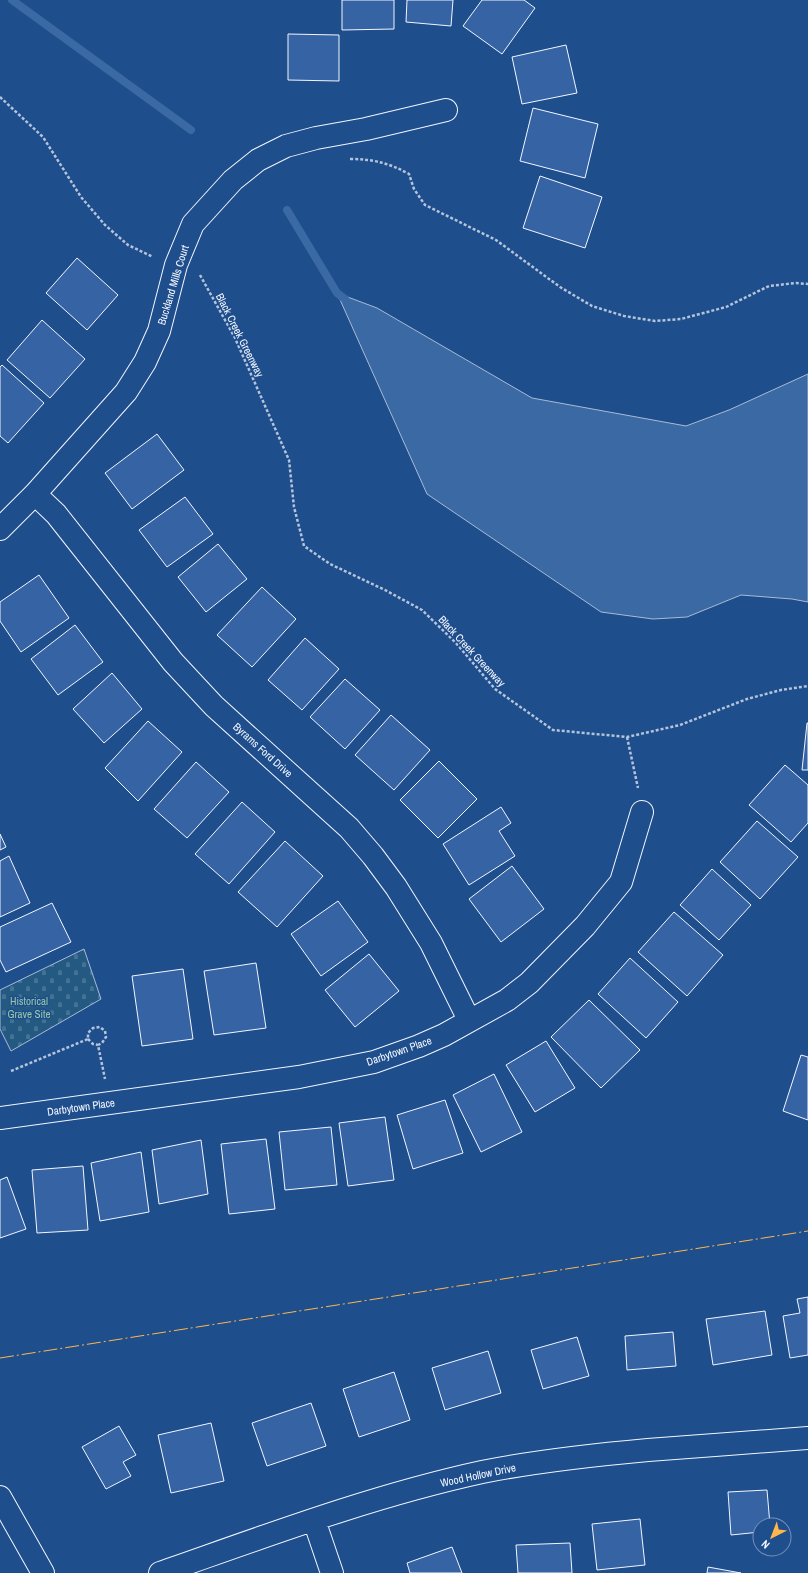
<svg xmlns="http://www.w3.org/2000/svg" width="808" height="1573" font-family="'Archivo Narrow',sans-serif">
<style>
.cemetery{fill:url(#cemetery-stones);stroke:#a8bbd7}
.water{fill:#3b69a3;stroke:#a8bbd7}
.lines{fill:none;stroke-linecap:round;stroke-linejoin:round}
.stream{stroke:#3b69a3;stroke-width:8}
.building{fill:#3563a3;stroke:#f2f6ff}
.minor-casing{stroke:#f2f6ff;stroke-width:24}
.major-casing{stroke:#f2f6ff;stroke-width:24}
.path{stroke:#b3c4dc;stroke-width:2.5;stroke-dasharray:3 2;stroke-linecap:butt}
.minor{stroke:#1f4e8c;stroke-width:22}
.major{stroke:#1f4e8c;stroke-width:22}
.power{stroke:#ffb74d;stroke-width:1;stroke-dasharray:14 3 2 3;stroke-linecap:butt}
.labels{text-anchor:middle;stroke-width:3;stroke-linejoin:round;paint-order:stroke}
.street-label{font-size:11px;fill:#f2f6ff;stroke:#1f4e8c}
.park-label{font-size:11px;fill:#97c8a6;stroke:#1f4e8c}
</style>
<defs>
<pattern id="cemetery-stones" width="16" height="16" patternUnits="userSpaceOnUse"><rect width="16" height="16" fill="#245a82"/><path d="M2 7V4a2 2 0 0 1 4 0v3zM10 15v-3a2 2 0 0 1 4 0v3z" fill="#447295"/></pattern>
</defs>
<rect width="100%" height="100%" fill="#1f4e8c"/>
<path class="cemetery" d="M84 949 101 999 11 1051 0 1029V990Z"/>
<path class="water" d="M337 293 377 308 532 398 686 426 729 410 808 374V602L792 599 741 595 687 617 653 619 601 612 427 494Z"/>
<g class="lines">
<path class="stream" d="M12 0 191 130
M287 210 337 293 345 299"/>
</g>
<path class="building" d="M342 0H394V29L342 30Z
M407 0H453L451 26 406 22Z
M482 0H524L535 8 502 54 463 26Z
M288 34 339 35V81L288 80Z
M566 45 577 93 522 104 512 57Z
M533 108 598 124 585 178 520 161Z
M540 176 602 197 585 248 523 228Z
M77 258 118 295 87 330 46 293Z
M42 320 85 359 50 398 7 360Z
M2 365 44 403 8 443 0 436V367Z
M157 434 184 470 132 509 105 473Z
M185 497 213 534 167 567 139 530Z
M218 544 247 579 206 612 178 577Z
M39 575 69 618 21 652 0 621V602Z
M262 587 296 619 252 667 217 635Z
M75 625 103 662 58 695 31 659Z
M305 638 339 669 302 710 268 680Z
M112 673 142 709 104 743 73 709Z
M345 679 380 710 345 749 310 717Z
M391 715 430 750 394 790 355 755Z
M148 721 182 752 138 801 105 768Z
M807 723H808V770H802Z
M439 761 477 799 438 838 400 800Z
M196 762 229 792 187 838 154 809Z
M785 765 808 785V823L791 842 749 805Z
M242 802 275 832 229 884 195 854Z
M501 807 511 823 499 831 515 856 469 885 443 844Z
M757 821 798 857 760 899 720 862Z
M0 834 6 847 0 850Z
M285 841 323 876 277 927 238 892Z
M9 856 30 903 0 917V861Z
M512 866 544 909 501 942 469 899Z
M712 869 751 905 719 940 680 905Z
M338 901 368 942 321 976 291 934Z
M52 903 71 942 6 972 0 960V927Z
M674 912 723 955 687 996 638 952Z
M369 954 399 991 355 1027 325 990Z
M630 958 678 1002 646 1038 598 994Z
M256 963 266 1028 214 1035 204 971Z
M183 969 193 1039 142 1046 132 976Z
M589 1000 640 1050 601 1088 551 1037Z
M546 1041 575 1088 535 1112 506 1065Z
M801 1055 808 1057V1120L783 1111Z
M494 1074 522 1132 481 1152 453 1095Z
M445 1100 463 1153 413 1169 397 1115Z
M385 1117 394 1180 348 1186 339 1123Z
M331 1127 337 1185 285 1190 279 1132Z
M266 1139 275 1209 229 1214 221 1144Z
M201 1140 208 1194 159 1204 152 1150Z
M141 1152 149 1212 100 1221 91 1163Z
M83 1166 88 1230 37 1233 32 1170Z
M7 1177 26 1229 0 1238V1180Z
M808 1297V1355L790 1358 783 1316 800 1313 797 1299Z
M765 1311 772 1355 713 1365 706 1319Z
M673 1332 676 1366 627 1370 625 1336Z
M577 1337 589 1376 543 1389 531 1350Z
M488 1351 501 1393 445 1410 432 1368Z
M394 1372 410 1420 359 1437 343 1389Z
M311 1403 326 1446 267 1466 252 1423Z
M211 1423 224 1481 171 1493 158 1435Z
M119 1426 136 1455 123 1462 131 1476 106 1489 82 1447Z
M767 1490 770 1525H760V1532L731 1535 728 1492Z
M640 1519 645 1565 597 1570 592 1524Z
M570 1543 572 1573H518L516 1545Z
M452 1547 462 1573H410L407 1563Z
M708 1567 741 1573H707Z"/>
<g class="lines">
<defs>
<path id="minor" d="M35 494 56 514 173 662 214 706 349 828 373 856 396 887 431 943 469 1020
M0 529 35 494 126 392 145 362 159 331 176 265 193 224 233 180 258 160 286 146 316 138 366 129 446 110
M0 1118 299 1077 374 1062 419 1046 444 1035 507 1000 529 983 585 926 621 882 642 812
M314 1520 332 1573
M160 1573C266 1536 372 1496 482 1472 537 1461 593 1455 648 1450 701 1446 755 1442 808 1438"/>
<path id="major" d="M0 1497 43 1573"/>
</defs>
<use href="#minor" class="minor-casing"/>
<use href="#major" class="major-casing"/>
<path class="path" d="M0 97 43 137 81 197 105 225 128 245 153 257
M350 159C373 159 389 163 409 174L414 189 425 205 496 240 560 287 592 306 624 316 655 321 681 319 726 307 769 286 796 283 808 284
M200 275 235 338 289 460 294 507 304 546 330 564 385 590 422 610 456 643 495 689 553 730 627 737 680 725 747 699 781 690 808 686
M627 737 638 788
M88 1039 93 1044 98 1045
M11 1071 88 1039V1033L93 1028 100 1027 105 1031 106 1037 102 1043 98 1045 105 1079"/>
<use href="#minor" class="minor"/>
<use href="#major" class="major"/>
<path class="power" d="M0 1358 808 1231"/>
</g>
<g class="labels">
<g class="street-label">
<text transform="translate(173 285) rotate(-73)" y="4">Buckland Mills Court</text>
<text transform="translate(240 335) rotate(63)" y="4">Black Creek Greenway</text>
<text transform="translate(472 651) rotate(47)" y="4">Black Creek Greenway</text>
<text transform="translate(263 750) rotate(42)" y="4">Byrams Ford Drive</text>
<text transform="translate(399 1051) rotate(-19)" y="4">Darbytown Place</text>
<text transform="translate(81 1107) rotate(-8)" y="4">Darbytown Place</text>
<text transform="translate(478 1475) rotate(-12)" y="4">Wood Hollow Drive</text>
</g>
<g class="park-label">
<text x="29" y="1005">Historical<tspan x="29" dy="13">Grave Site</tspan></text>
</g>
</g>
<g transform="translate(772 1537) rotate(222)"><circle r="19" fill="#1f4e8c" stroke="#7391ba"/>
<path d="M0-3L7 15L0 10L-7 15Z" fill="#ffb74d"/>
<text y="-6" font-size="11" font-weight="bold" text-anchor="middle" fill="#f2f6ff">N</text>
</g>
</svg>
